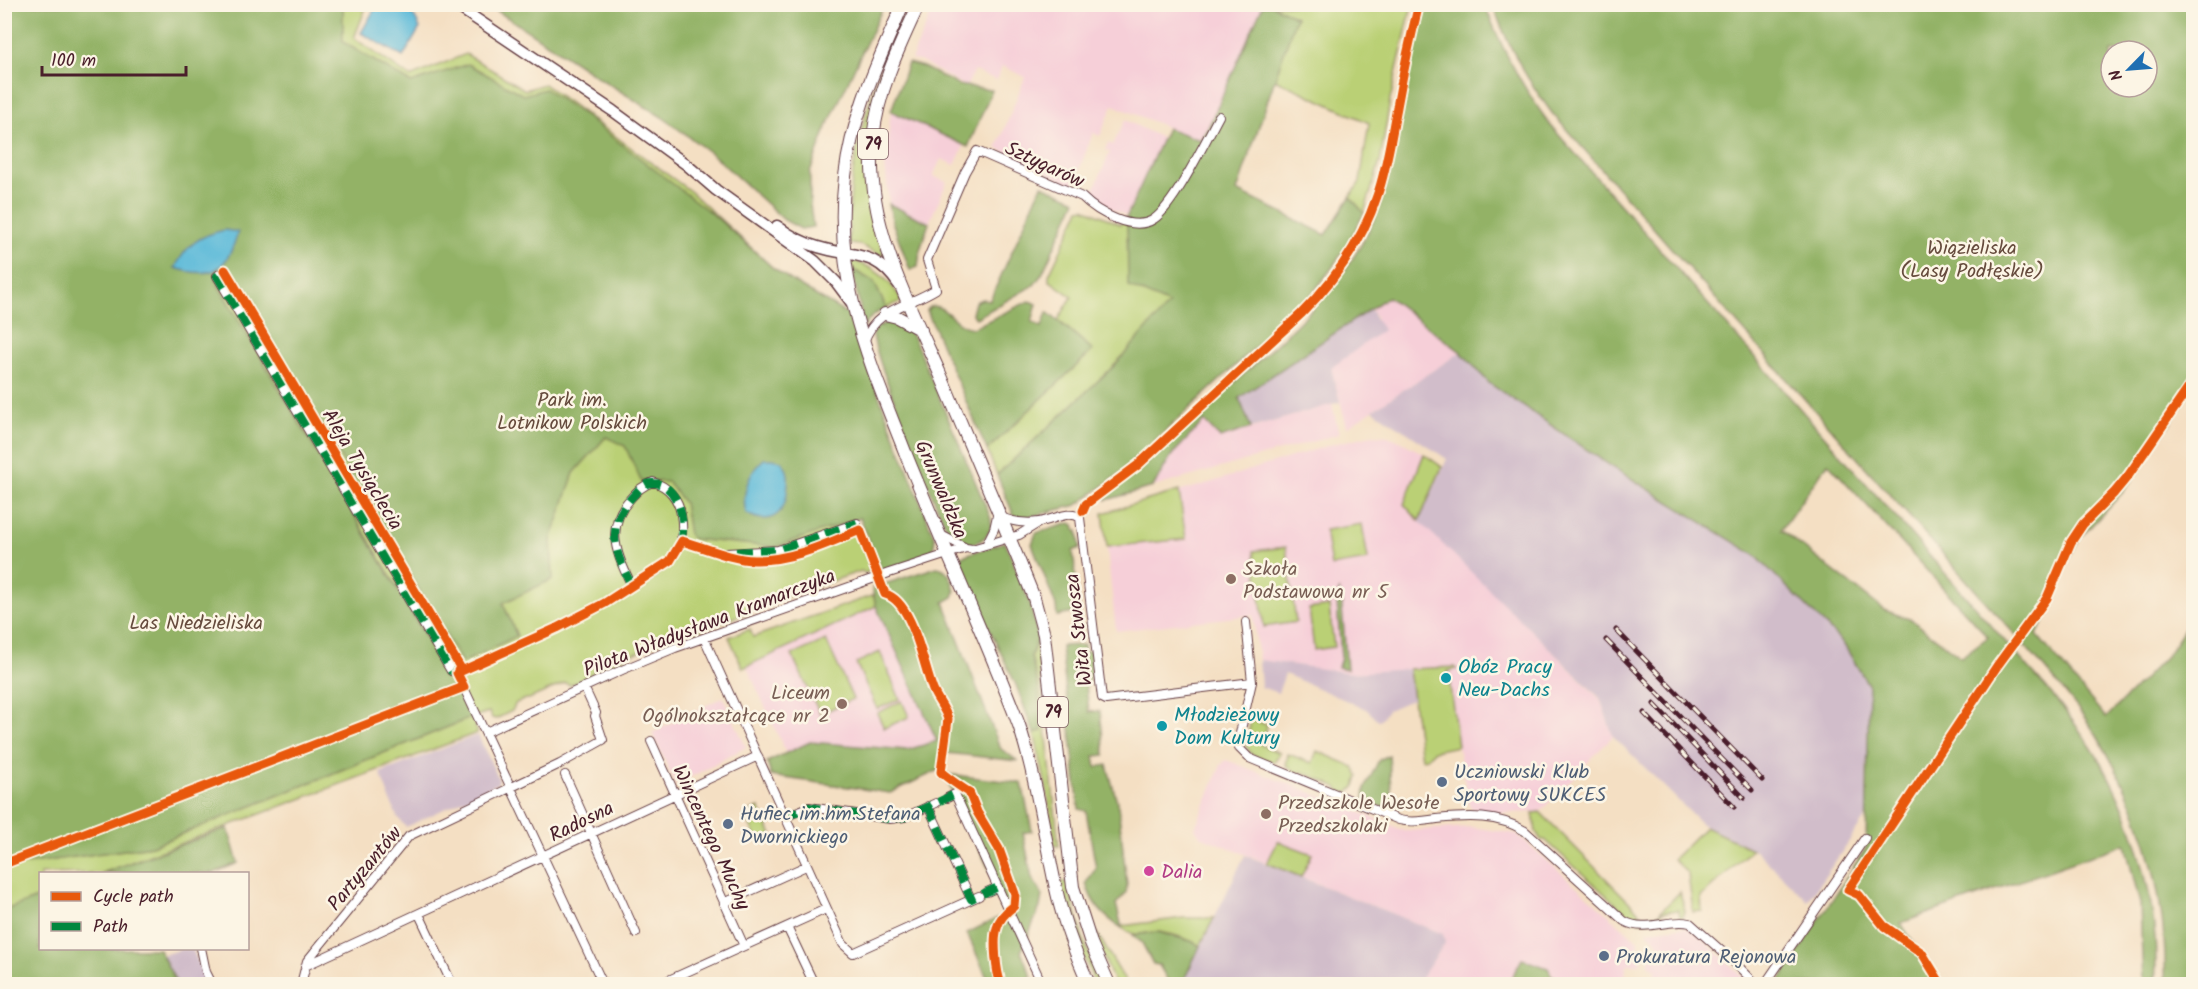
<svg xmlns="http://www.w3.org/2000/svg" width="2198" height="989" font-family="Kalam,sans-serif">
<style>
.built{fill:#f6cfd8}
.industrial{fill:#d1bdca}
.green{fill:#bad074;stroke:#827850;stroke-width:1.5}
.forest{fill:#93b266;stroke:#6e6848;stroke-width:1.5;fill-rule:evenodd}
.water{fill:#5bbad9;stroke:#526c82;stroke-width:1.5}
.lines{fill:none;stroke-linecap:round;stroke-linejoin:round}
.street-casing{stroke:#643c42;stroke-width:10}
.secondary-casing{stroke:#643c42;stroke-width:13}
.primary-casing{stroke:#643c42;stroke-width:14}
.street{stroke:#fff;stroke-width:8}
.secondary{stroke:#fff;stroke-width:10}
.primary{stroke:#fff;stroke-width:12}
.rail-casing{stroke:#4a1f2b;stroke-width:5}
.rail{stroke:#fcf5e5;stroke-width:3;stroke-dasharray:9;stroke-linecap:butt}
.quiet{stroke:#00873e;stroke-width:8;stroke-dasharray:15 8;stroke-linecap:butt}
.cycleway-casing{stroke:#fcf5e5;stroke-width:13}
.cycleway{stroke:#e8590c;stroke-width:9}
.education-dot{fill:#8d6e63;stroke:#fcf5e5;stroke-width:2}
.culture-dot{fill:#0f9aa8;stroke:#fcf5e5;stroke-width:2}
.service-dot{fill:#5c6f8a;stroke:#fcf5e5;stroke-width:2}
.hotel-dot{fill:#d1479c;stroke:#fcf5e5;stroke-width:2}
.labels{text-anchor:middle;stroke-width:5;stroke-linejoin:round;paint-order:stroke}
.shield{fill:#fcf5e5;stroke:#7f5f63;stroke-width:1.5}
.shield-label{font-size:18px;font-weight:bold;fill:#4a1f2b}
.street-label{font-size:20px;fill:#4a1f2b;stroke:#fcf5e5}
.park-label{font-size:20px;fill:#664b3d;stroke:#fcf5e5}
.education-label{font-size:20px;fill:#785e54;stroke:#fcf5e5;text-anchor:start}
.culture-label{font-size:20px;fill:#0d838f;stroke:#fcf5e5;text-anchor:start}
.service-label{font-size:20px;fill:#4e5e75;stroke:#fcf5e5;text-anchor:start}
.hotel-label{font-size:20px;fill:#b23c85;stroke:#fcf5e5;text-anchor:start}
</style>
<rect width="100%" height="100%" fill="#fcf5e5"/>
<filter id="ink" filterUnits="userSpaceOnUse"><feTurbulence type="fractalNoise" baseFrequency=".0167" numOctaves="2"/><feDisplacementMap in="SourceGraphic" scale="12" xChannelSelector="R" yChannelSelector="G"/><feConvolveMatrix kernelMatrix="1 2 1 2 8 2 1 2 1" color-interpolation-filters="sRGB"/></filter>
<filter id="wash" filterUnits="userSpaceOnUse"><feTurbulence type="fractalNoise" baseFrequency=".008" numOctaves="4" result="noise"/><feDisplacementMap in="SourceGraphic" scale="24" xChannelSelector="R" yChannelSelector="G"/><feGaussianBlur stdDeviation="1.35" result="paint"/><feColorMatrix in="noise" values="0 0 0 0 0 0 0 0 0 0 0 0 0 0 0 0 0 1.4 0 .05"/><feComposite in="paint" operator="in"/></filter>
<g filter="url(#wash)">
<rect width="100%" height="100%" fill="#f4dfc3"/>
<path class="built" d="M935 5H1263L1208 128 1200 141 1113 105 1100 136 1093 133 1073 186 997 148 1025 77 1002 66 997 80 974 71 966 87 920 61 911 60Z
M891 111 964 146 955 165 941 159 933 176 947 182 929 223 889 204 885 164Z
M1125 120 1162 138 1127 216 1112 209 1093 192 1110 152 1105 150 1108 143 1113 145Z
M1387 297 1461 352 1347 427 1331 368 1340 360 1377 318 1370 309Z
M1332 404 1339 434 1153 487 1171 456 1204 421 1220 438Z
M1372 435 1388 436 1402 442 1424 454 1404 504 1600 699 1613 736 1540 812 1502 813 1473 809 1469 805 1458 746 1448 671 1455 667 1352 673 1259 660 1253 615 1116 631 1103 513 1206 484 1333 444Z
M876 606 937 741 907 750 810 742 786 753 747 667Z
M723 697 746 747 676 785 652 733Z
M1226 760 1298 787 1405 831 1471 827 1517 834 1638 941 1641 964H1629L1626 966 1625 984H1566V981L1522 960 1508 984H1417L1445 943 1443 934 1301 877 1311 854 1278 841 1267 863 1200 836 1195 828 1221 765Z
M1681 927 1688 928 1697 934 1740 974 1748 984H1645L1657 971 1649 964V954L1659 943 1646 931Z"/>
<path class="industrial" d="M1370 309 1383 330 1331 368 1340 402 1251 428 1239 398Z
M1461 352 1489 383 1611 466 1755 555 1843 643 1869 687 1866 793 1867 815 1808 901 1755 850 1705 827 1613 736 1600 698 1419 521 1447 459 1373 410Z
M1259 660 1352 673 1409 669 1413 699 1388 710 1379 721 1366 709 1285 674 1278 693 1261 687Z
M478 735 499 780 497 784 406 827 397 817 380 773Z
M1245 855 1443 934 1445 943 1417 984H1182Z
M182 949H192L209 984H177L162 955Z"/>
<path class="green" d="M335 5H367L354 38 410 77 466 54 525 90 544 84 690 191 773 268 798 285 823 440 869 561V572L865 573 861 571 775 601 771 599 749 607 744 614 693 633 686 630 676 634 674 637 595 670 591 675 570 685 565 683 529 699H526L516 703 512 711 496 719 492 718 489 712 473 717 477 733 102 873 40 874V897L5 910 4 867 152 846 473 717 447 671 215 280Z
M1272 5H1412L1390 100 1380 162 1364 213 1350 197 1360 182 1369 123 1274 79 1296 17Z
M885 59 887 60C861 137 857 179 885 257L860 245 849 244C848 171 859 127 885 59Z
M1084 208 1120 224 1127 216 1129 286 1170 304 1113 367 997 475 987 450 1093 350 1058 320 1072 297 1049 280V275L1080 209Z
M850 260C874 266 890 279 902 301L886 308 874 282 852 269Z
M1424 454 1442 467 1419 521 1404 504Z
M1179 491 1186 539 1107 547 1103 513Z
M1362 524 1368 560 1331 566 1325 530Z
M1286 547 1296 622 1264 627 1254 551Z
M874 595 876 606 743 668 729 637 750 629 753 637Z
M1329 606 1334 647 1314 650 1309 609Z
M1038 637V657L1059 846H1055L1047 790 1034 733 1042 730 1031 656Z
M826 640 853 699 820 714 792 655Z
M880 652 900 699 877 709 856 663Z
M1455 667 1457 669 1448 671 1458 746 1434 751 1427 758 1421 759 1409 669Z
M902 701 909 717 884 728 877 713Z
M1251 719 1267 725 1261 745 1280 753 1274 762 1252 755 1246 746Z
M1317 751 1354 767 1358 776 1355 786 1348 793 1339 791 1337 787 1302 772 1297 773 1286 766 1288 754 1312 763Z
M759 808 772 835 758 842 745 814Z
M1540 812 1643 916 1657 915 1680 892 1685 911 1683 917 1680 918 1679 910 1661 912 1662 919 1641 922 1627 918V914L1545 840H1541L1536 832 1533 813Z
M1705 827 1752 849 1701 897 1702 911 1693 912 1688 874 1673 859Z
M1278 841 1312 854 1301 877 1267 863Z
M1060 882H1067L1084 941 1101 984H1095L1078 944Z
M1183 918H1214L1200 946C1189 939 1172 934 1159 932 1141 931 1140 940 1122 928V926Z
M1093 933H1097L1127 984H1115Z"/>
<path class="forest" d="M4 5H343V42L411 83 468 64 523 95 545 89 581 113 716 217 773 268 798 285 847 314 935 539 933 550 928 555 881 571 860 518 775 547 692 539 689 535 684 503 668 482 641 481 625 446 606 437 574 473 551 540 553 579 503 603 517 636 462 663 230 271 215 280 473 717 152 846 5 867Z
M488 5H884L826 129 810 172V204L813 227 801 229 784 220 712 154 662 117 604 81Z
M1263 5H1272L1296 17 1237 191 1326 235 1350 197 1364 213C1349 244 1332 271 1309 297L1118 475 1077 505 1024 518 1014 516 997 475 1113 367 1169 304 1128 286 1127 216 1167 128 1200 140 1208 128Z
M1425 5H1485C1501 49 1523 88 1551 126L2056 699C2068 715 2080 730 2091 747 2134 811 2161 908 2155 984H2143L2140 904 2125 844 1901 923 1938 984H1777L1866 848 1869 686 1843 643 1755 555 1611 466 1489 383 1461 352 1388 297 1239 398 1251 428 1220 438 1204 421 1171 456 1153 487 1106 500 1105 495C1145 468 1179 433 1215 400 1274 345 1343 293 1375 217 1393 173 1398 126 1407 80 1412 54 1419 29 1425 5ZM1828 463 1988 637 1961 657 1912 620 1884 610 1781 530Z
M1493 5H2193V389L2124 491 2080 538 2066 562 2058 590 2037 635 2106 718 2169 653 2193 616V984H2165C2168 896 2142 807 2095 733 2075 702 2050 675 2026 647L1782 374 1552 113C1526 79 1507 45 1493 5ZM2111 51H2147V87H2111Z
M908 63 923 67 958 85 992 90 968 147 891 111Z
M1042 185 1076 200 1042 274 1034 285 976 318 972 314 975 302 982 299 990 300Z
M889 204 929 223 920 250 918 267 910 270 893 224Z
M852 269 874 282 886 308C876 313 869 317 864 327Z
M1029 301 1037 304 1032 322 1042 327 1047 312 1093 350 987 450 927 311 929 307C946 302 953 327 973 328Z
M889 321C902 321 909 329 915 341L990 516C998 541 962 554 950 533 934 505 924 473 912 444 899 411 884 379 875 345L873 335 876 328Z
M1071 523 1074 525 1076 531H1078L1080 548 1073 551 1080 612 1057 616 1056 606 1032 544 1036 533Z
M1005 542 1029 601 1038 637 1031 656 1038 685 1042 731 1034 733 1016 685 956 558Z
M937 567C949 568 953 581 955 592L953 597 944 602 997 740 1001 749 1018 761 947 753 941 750 939 770 890 793 771 776 767 762 810 742 907 750 937 741 876 606 872 588Z
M1339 591 1341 595 1347 669 1338 667 1341 658 1337 602Z
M1084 645V652L1092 651 1093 664 1091 665 1092 674 1086 685 1089 712 1100 711 1105 755 1094 756 1096 767 1107 765 1118 805 1127 885 1126 893 1116 904 1122 928C1105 918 1091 903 1086 883L1096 868 1086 811 1079 809 1061 646Z
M1389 755 1391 791 1396 804 1390 810 1364 800 1365 788 1379 760Z
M944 774 1022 783 1032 831 1023 833 1032 878 1042 895 1040 907 1021 952 1032 977 1017 984H990L967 933 1006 914 1008 910Z
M228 828 238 863 214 873H102Z
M40 897V948L159 949 177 984H5V910Z
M1158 932 1191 941 1200 946 1182 984H1170L1159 965 1153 964 1142 943 1133 935Z
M1522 959 1548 968 1552 976 1566 981 1569 984H1508Z"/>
<path class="water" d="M377 5C402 4 410 4 420 28L403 57 361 33Z
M225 230 238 232C227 270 214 280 175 268 186 245 200 235 225 230Z
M764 459H773L781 461C791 472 788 480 787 493 784 517 767 526 746 513 741 494 749 471 764 459Z"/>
</g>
<g filter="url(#ink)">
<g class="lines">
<defs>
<path id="street" d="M864 342C876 308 907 307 936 289L927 260 965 172 977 151 1082 197C1097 212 1133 233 1154 219 1175 204 1206 140 1219 116
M1001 517C1013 522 1025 524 1039 522 1051 521 1070 509 1080 518L1102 698 1106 700 1252 682
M941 535 966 548
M682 541C703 547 733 560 754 560 791 561 826 544 860 530
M987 543 994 529 998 511
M726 553 778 550 857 523
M1246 622 1252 682 1238 742 1239 748 1249 758 1399 820C1411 823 1425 821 1437 819 1468 816 1498 814 1525 831L1624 921C1645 933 1669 918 1690 923L1735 963 1756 984
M704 638 843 944 853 953 979 896
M457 673 451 671 217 276 225 270 460 667 457 673 603 984
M457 673C517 647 576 621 630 587 643 579 658 572 669 562 682 549 684 532 681 515 679 499 668 486 653 482 643 485 637 491 630 499 604 528 617 555 632 586
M486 732 622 670 675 648 889 573 966 548 972 549 1019 535 1040 522
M651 741 744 946
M565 775 636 933
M947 798 955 794 1042 984
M928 806 971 899
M784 817 809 807 890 819 905 817 936 803
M987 892 998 887
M724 903 806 866
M419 914 452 984
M787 927 814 984
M201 948 206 972 212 984
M305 966 758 756
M301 984 307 961 409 836 560 764 603 740 595 716 596 713 584 687
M660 984 826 909
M1765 984 1865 838"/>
<path id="secondary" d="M454 4 613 111 687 165 716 190 815 261 836 282 851 302
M777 226C789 235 803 243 818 247 854 258 875 249 899 285"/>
<path id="primary" d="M903 4C879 60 852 115 845 176 833 280 868 358 905 452 942 544 984 633 1019 725 1037 780 1044 836 1057 893 1064 924 1076 955 1089 984
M919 4C899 47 878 90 873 138 864 222 908 301 941 376 967 438 993 499 1019 561L1034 598 1044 635 1073 887 1091 943 1109 984
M885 314 897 317 921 330"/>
</defs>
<use href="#street" class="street-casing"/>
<use href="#secondary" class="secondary-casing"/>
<use href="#primary" class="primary-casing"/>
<use href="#street" class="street"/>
<use href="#secondary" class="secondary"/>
<use href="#primary" class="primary"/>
<defs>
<path id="rail" d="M1616 630 1762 780
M1606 640 1752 790
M1654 704 1744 798
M1644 713 1734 807"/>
</defs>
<use href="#rail" class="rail-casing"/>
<use href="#rail" class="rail"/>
<path class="quiet" d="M225 270 460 667 457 673 451 671 217 276Z
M736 552 778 550 857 523
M632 586C614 551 604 525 635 494 640 488 646 482 654 483 679 484 688 526 680 544
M928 806 971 899 998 887
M784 817 809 807 890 819 905 817 955 794"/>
<defs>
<path id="cycleway" d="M1083 511 1086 504 1138 465 1301 314C1335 280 1362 242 1377 196 1387 168 1391 137 1397 107 1403 73 1410 39 1419 4
M457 673 557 628 605 603 670 561 682 541C703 547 733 560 754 560 791 561 826 544 860 530L885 594C913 601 923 665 933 690 937 700 945 708 948 719L941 772C945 776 963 789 969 792L977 812 999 849 1015 894 1014 906C1007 911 999 919 997 928 993 940 996 972 1001 984
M4 864 464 687 457 673 460 667 225 270
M1941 984 1922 953 1884 926 1859 895 1848 890 1997 666 2047 598 2071 542 2083 524 2114 493 2128 476 2194 380"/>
</defs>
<use href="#cycleway" class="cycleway-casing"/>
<use href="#cycleway" class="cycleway"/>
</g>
</g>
<g class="education-dot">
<circle cx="1231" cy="579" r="6"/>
<circle cx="842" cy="704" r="6"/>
<circle cx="1266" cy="814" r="6"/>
</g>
<g class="culture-dot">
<circle cx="1446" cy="678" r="6"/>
<circle cx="1162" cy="726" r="6"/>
</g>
<g class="service-dot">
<circle cx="1442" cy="782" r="6"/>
<circle cx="728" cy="824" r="6"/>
<circle cx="1604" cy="956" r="6"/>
</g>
<circle class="hotel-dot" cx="1149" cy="871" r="6"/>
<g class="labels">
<g class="shield">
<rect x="858" y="129" width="30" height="30" rx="4.5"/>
<rect x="1038" y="697" width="30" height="30" rx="4.5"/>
</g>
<g class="shield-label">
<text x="873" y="150">79</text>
<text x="1053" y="718">79</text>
</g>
<g class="street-label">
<text transform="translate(1045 164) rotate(25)" y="7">Sztygarów</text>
<text transform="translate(363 469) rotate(59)" y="7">Aleja Tysiąclecia</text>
<text transform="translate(942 489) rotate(67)" y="7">Grunwaldzka</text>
<text transform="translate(709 622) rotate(-21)" y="7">Pilota Władysława Kramarczyka</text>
<text transform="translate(1078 630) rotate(-97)" y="7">Wita Stwosza</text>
<text transform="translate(581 821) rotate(-26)" y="7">Radosna</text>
<text transform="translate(712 837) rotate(65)" y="7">Wincentego Muchy</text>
<text transform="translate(364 868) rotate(-50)" y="7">Partyzantów</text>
</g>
<g class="park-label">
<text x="1972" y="254">Wiązieliska<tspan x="1972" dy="23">(Lasy Podłęskie)</tspan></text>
<text x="572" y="406">Park im.<tspan x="572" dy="23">Lotnikow Polskich</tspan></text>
<text x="196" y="629">Las Niedzieliska</text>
</g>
<g class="education-label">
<text x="1243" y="575">Szkoła<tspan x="1243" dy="23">Podstawowa nr 5</tspan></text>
<text x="830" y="699" text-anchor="end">Liceum<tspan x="830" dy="23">Ogólnokształcące nr 2</tspan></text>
<text x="1278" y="809">Przedszkole Wesołe<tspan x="1278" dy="23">Przedszkolaki</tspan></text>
</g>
<g class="culture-label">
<text x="1458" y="673">Obóz Pracy<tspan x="1458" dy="23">Neu-Dachs</tspan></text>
<text x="1174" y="721">Młodzieżowy<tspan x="1174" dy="23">Dom Kultury</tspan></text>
</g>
<g class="service-label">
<text x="1454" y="778">Uczniowski Klub<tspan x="1454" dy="23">Sportowy SUKCES</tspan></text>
<text x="740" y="820">Hufiec im.hm.Stefana<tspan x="740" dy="23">Dwornickiego</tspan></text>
<text x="1616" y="963">Prokuratura Rejonowa</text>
</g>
<g class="hotel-label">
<text x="1161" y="878">Dalia</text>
</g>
</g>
<rect width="2198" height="989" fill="none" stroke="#fcf5e5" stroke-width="24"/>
<rect x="39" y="872" width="210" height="78" fill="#fcf5e5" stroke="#b59f9b" stroke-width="1.5"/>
<rect x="51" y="892" width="30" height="9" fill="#e8590c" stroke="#b59f9b" stroke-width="1.5"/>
<text x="93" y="902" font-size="18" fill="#4a1f2b">Cycle path</text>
<rect x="51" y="922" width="30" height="9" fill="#00873e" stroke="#b59f9b" stroke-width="1.5"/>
<text x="93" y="932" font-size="18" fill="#4a1f2b">Path</text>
<g transform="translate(2129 69) rotate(245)"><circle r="28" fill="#fcf5e5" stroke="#b59f9b" stroke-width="1.5"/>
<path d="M0-4.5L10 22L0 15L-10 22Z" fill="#1f6fb2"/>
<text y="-9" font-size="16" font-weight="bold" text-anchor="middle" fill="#4a1f2b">N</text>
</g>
<path d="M42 66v9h144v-9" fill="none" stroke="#4a1f2b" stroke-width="3"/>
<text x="51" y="66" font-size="18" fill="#4a1f2b" stroke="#fcf5e5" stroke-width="4.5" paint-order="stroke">100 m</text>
</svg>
